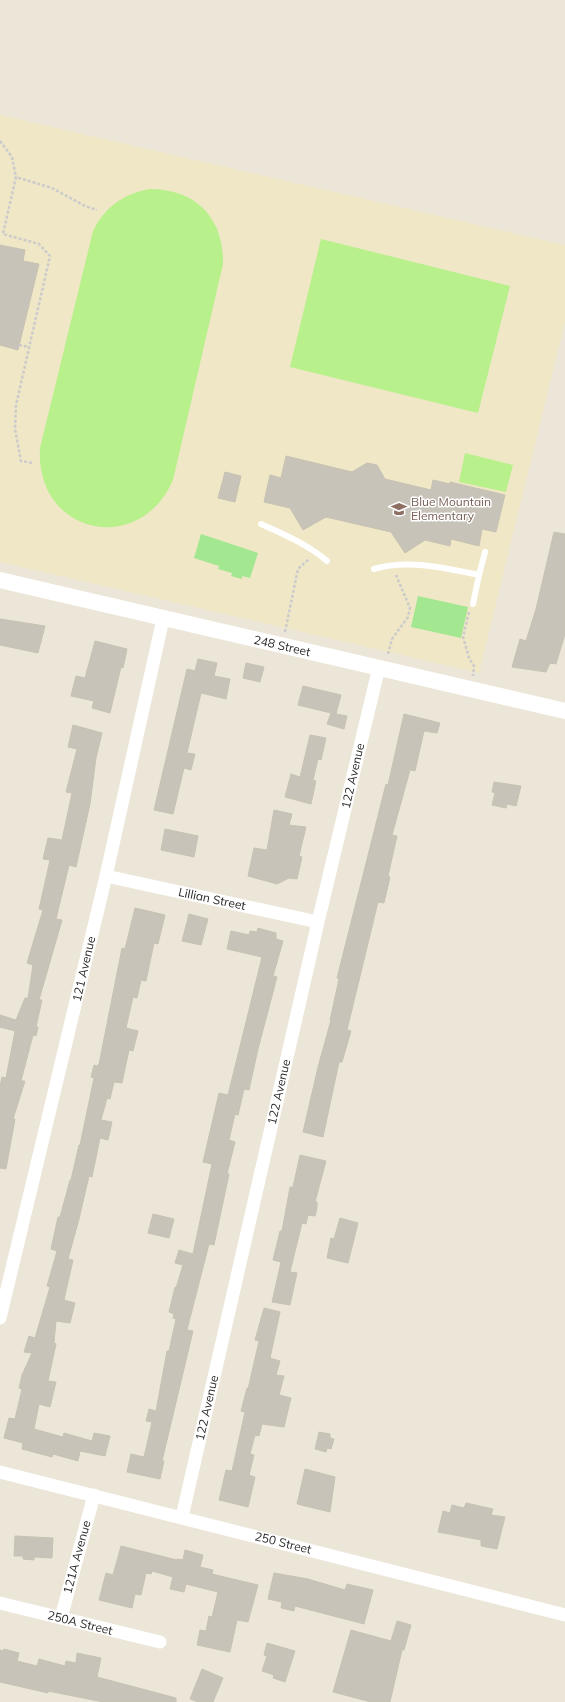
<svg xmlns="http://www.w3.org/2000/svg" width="565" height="1702" font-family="Mulish,sans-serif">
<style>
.education{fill:#efe7c6}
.green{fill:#a3e790}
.pitch{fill:#b8f08b}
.building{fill:#c7c3b8;stroke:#c7c2b2}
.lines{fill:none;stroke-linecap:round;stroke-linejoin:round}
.path{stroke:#cbcbcb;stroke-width:2.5;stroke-dasharray:3 2;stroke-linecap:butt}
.service{stroke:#fff;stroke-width:6}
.minor{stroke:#fff;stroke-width:13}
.tertiary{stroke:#fff;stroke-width:16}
.labels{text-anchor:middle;stroke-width:3;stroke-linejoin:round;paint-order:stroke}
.education-label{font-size:12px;fill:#785e54;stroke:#fff;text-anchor:start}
.street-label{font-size:12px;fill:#282828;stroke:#fff}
</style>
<rect width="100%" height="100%" fill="#ece6d8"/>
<path class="education" d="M0 115 565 245V322L479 673 0 562Z"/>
<path class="green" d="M201 534 258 553 250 578 242 576V579L231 576 232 573 218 569 219 566 194 558Z
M418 596 468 607 461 638 411 627Z"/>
<path class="pitch" d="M150 189C196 189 224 218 223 264L173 480C139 558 35 534 40 448L93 231C105 207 123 194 150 189Z
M321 239 510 286 478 413 290 367Z
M465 453 513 465 506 492 459 482Z"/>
<path class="building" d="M0 245 25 250 23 261 39 264 18 350 0 345Z
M286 456 352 472 367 463 377 465 385 479 431 490 433 480 450 484V482L505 495 496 532 482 529 479 546 451 539 450 546 425 540 405 553 391 532 326 517 303 530 290 508 264 502 270 475 281 478Z
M225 472 241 476 235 502 218 498Z
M554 532 565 534V634L556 664 550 663 546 672 512 667 520 639 526 641 536 609Z
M0 619 45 626 38 653 0 645Z
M95 641 127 649 123 668 121 667 110 713 92 708 94 701 71 696 76 676 85 678Z
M198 659 217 663 214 676 230 679 226 699 201 693 187 753 195 754 191 770 184 768 173 814 154 810 187 669 195 671Z
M246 663 264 667 260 682 243 678Z
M303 686 341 695 336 714 347 716 344 729 327 724 331 713 298 705Z
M404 714 440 723 437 733 424 731 415 771 410 770 392 835 397 836 388 876 390 877 384 903 378 902 347 1030 351 1031 342 1062H339L323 1137 303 1132 318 1067 331 1020H330L339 979 337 978 386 784 388 785Z
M73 725 102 733 96 758 90 804 76 867 69 865 56 919 62 920 39 1000H42L36 1027H38L36 1036 33 1035 21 1081H25L13 1119H15L6 1169 0 1168V1086L2 1077 6 1078 15 1031 0 1027V1015L16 1020 25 998H28L33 965 27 963 43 910 39 909 50 860 43 859 48 838 62 840 72 793 66 792 77 749 68 747Z
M310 735 326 738 321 760 318 759 313 780 316 781 311 804 285 797 291 774 300 777Z
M494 782 521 786 516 806 507 804 506 808 492 805 495 793 492 792Z
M274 810 292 814 289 825 306 827 299 856 302 857 297 879 289 878 277 884 248 876 254 848 267 850Z
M165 829 198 836 194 857 161 850Z
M135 908 165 915 158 944 154 943 146 981 141 980 137 998 133 997 126 1028 138 1031 133 1051 129 1050 122 1083 114 1082 110 1099 107 1098 101 1120 112 1122 108 1140 100 1138 92 1177 89 1176 79 1219 68 1259 73 1260 64 1300 75 1303 70 1323 56 1321 54 1343 56 1344 48 1381 56 1382 50 1407 39 1404 34 1429 63 1437 64 1433 92 1441 94 1433 110 1436 105 1456 80 1451 78 1461 53 1454 52 1457 22 1449 23 1443 4 1438 9 1418 15 1419 22 1389 19 1388 22 1375 32 1353 24 1352 29 1336 35 1338 50 1287 47 1286 57 1251 51 1249 58 1217H60L70 1180H71L79 1145H80L94 1078 91 1077 94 1065 97 1066 99 1064 122 948 125 949Z
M189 914 208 919 201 945 182 941Z
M258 928 276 933V939L283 941 273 976 277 977 258 1049 249 1090 244 1089 238 1115 235 1114 229 1140 235 1142 227 1174H229L214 1245 209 1244 187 1330 193 1331 162 1461H164L160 1479 127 1472 131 1454 144 1457 152 1422 146 1421 149 1409 156 1411 167 1351H169L176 1319 173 1318 174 1314 169 1312 175 1287 176 1288 183 1265 175 1263 179 1250 193 1254 212 1164 203 1162 219 1093 228 1095 262 957 227 949 231 931 249 935 250 931 257 932Z
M300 1155 326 1161 315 1202H317V1208L315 1216 308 1215 306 1224 302 1223 290 1272 297 1273 290 1305 272 1302 281 1262 273 1260 280 1231H282L290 1187H293Z
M153 1214 174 1219 169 1238 148 1233Z
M340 1218 358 1223 348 1263 327 1258 331 1238 334 1239Z
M264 1308 280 1312 270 1358 280 1361 276 1375 284 1376 279 1395 291 1398 284 1427 262 1424 259 1436 255 1435 250 1454 254 1455 249 1475 255 1477 248 1507 219 1500 226 1470 232 1471 245 1412 241 1411 247 1388 248 1389 259 1341 255 1340Z
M319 1432 330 1434V1438L334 1439 331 1449 327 1448 326 1452 315 1449Z
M305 1469 335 1477 330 1512 297 1504Z
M466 1503 493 1509 491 1515 505 1517 497 1549 481 1546V1540L438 1532 443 1511 450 1513 452 1505 464 1508Z
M15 1536 53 1538 52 1558 34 1557V1560L23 1559V1556H14Z
M121 1546 177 1560V1559L183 1560 185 1550 203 1555 200 1567 213 1570 212 1574 258 1585 248 1622 237 1620 230 1652 197 1645 200 1630 206 1631 209 1616 212 1617 218 1592 186 1584 184 1592 170 1589 173 1577 152 1571 151 1574 146 1573 141 1595 135 1594 132 1608 99 1600 106 1573 113 1575Z
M274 1573 308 1579 345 1590 347 1584 373 1590 364 1624 295 1606 294 1611 281 1608 282 1602 268 1599Z
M397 1621 411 1625 404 1650H402L390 1702H371L333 1692 351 1630 391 1641Z
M267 1643 295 1651 285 1682 273 1678 274 1675 262 1671 267 1656 264 1655Z
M4 1649 19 1653 17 1661 37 1666 39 1659 65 1666 66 1661 76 1663 77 1653 101 1658 97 1677 176 1698V1702H103L48 1691V1693L0 1682V1650L3 1651Z
M202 1669 223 1678 213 1702H198L190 1699Z"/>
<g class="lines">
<path class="path" d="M0 141 12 157 16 177
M19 345 29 347
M32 463 21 461 15 429 16 405 50 256 39 244 3 234 16 177 52 188 85 206 97 210
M469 612 463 637 469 658 474 666 473 676
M285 632 298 569 309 559
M388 654 392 639 408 617 410 608 396 575"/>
<path class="service" d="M261 524C285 535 307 544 327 561
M374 569C408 559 445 568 479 575L473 604
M479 575 485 552"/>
<path class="minor" d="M106 876 318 922
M0 1318 106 876 163 619
M0 1472 565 1615
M182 1517 318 922 379 667
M0 1603 160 1642
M61 1618 94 1495"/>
<path class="tertiary" d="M0 580 565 711"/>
</g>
<defs>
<symbol id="school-bare" viewBox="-9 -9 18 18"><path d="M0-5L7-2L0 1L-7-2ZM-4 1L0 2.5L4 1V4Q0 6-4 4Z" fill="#8d6e63" stroke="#fff" stroke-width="2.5" paint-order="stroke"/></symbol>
</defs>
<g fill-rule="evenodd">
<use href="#school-bare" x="388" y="498" width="22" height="22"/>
</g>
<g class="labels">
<g class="education-label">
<text x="411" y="506">Blue Mountain<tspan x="411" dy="14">Elementary</tspan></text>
</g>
<g class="street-label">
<text transform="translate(282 646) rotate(13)" y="4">248 Street</text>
<text transform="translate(353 776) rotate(-77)" y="4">122 Avenue</text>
<text transform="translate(212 899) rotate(12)" y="4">Lillian Street</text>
<text transform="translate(84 969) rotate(-77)" y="4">121 Avenue</text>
<text transform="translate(279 1092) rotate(-77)" y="4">122 Avenue</text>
<text transform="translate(207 1408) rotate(-77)" y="4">122 Avenue</text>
<text transform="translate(283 1543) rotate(14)" y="4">250 Street</text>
<text transform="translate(77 1557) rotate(-75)" y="4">121A Avenue</text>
<text transform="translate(80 1623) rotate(14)" y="4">250A Street</text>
</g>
</g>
</svg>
